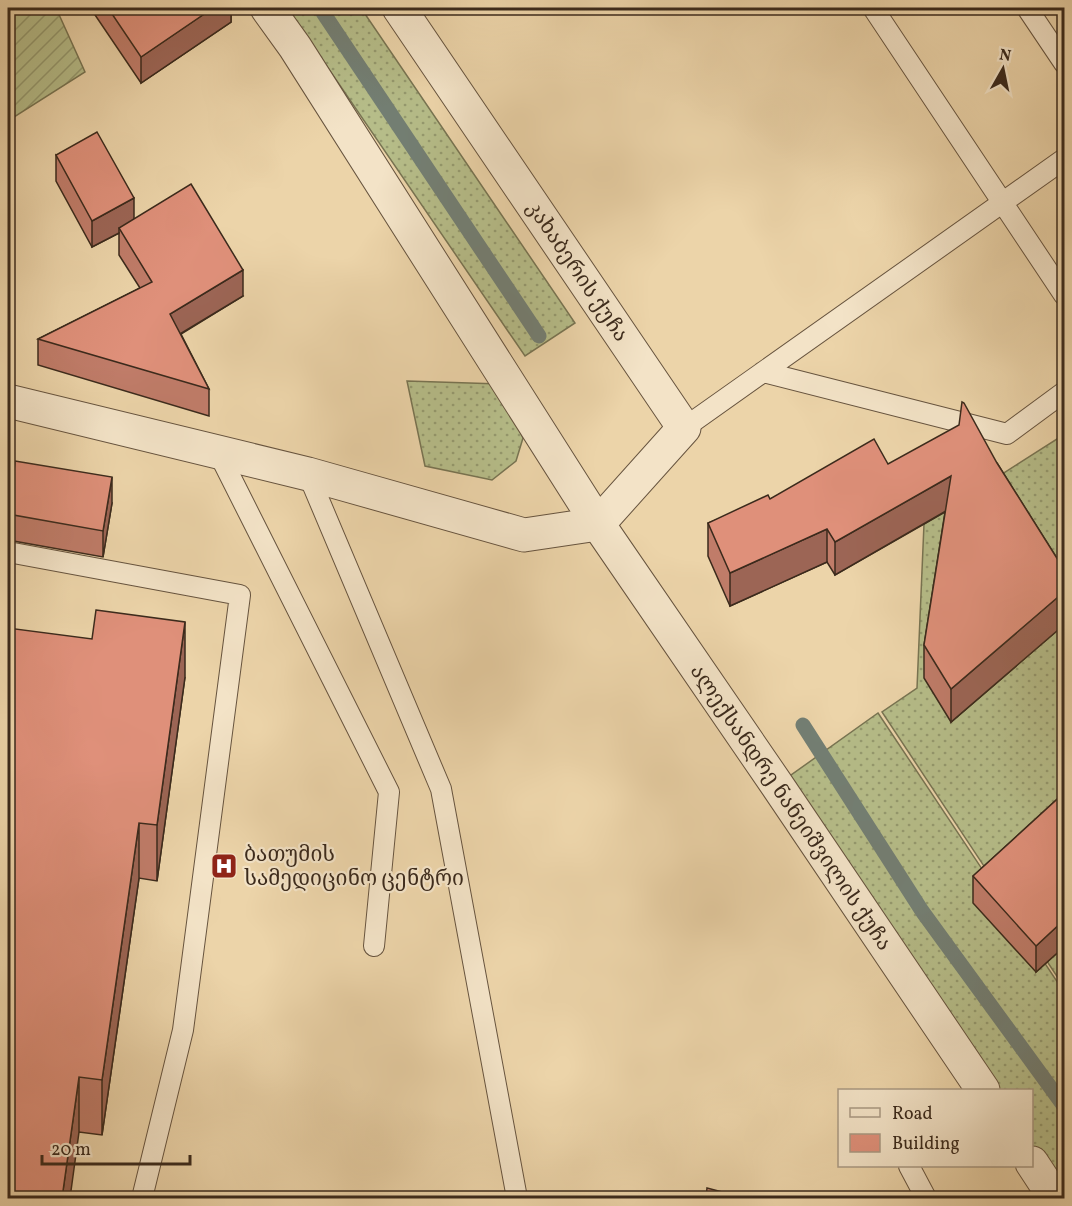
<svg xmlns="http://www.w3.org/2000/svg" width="1072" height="1206" font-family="Vollkorn,'Noto Serif Georgian',serif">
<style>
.grass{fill:url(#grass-dots);stroke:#787452;stroke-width:1.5}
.garden{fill:url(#garden-furrows);stroke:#787452;stroke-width:1.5}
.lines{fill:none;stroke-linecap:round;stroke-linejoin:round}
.stream{stroke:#737f74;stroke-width:15}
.service-casing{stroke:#67543f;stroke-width:22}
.minor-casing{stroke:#67543f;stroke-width:35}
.service{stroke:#f3e3c7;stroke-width:20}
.minor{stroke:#f3e3c7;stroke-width:33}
.wall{fill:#c07c69;stroke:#3b2a1c;stroke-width:1.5}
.shaded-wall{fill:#9c6555;stroke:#3b2a1c;stroke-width:1.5}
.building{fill:#df907a;stroke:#3b2a1c;stroke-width:1.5}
.labels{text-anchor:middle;stroke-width:4.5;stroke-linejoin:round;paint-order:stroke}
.street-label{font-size:21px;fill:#3b2a1c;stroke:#f3e3c7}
.poi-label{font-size:21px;fill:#3b2a1c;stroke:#f3e3c7;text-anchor:start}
</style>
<defs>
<pattern id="grass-dots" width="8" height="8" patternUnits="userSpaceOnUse" patternTransform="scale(1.5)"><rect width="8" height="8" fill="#b6bd89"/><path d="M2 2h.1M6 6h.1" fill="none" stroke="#959a6f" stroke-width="1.8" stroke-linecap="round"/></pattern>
<pattern id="garden-furrows" width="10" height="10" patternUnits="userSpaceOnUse" patternTransform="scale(1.5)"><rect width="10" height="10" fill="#b6bd89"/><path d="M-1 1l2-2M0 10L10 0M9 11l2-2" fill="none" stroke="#959a6f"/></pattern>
</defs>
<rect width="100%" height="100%" fill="#ecd4a9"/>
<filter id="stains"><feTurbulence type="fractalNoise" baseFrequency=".00333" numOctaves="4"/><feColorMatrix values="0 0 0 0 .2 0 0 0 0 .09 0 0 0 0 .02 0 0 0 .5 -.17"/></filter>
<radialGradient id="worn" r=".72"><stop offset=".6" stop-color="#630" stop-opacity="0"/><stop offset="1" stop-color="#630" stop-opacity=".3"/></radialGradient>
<path class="grass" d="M287 8H361L575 323 525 356Z
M407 381 500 384 523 438 516 461 492 480 425 466Z
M1060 437 1064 443V987L882 712 917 688 924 524Z
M878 713 1064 992V1198L1032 1163V1090H983L777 785Z"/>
<path class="garden" d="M8 8H56L85 72 11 119 8 118Z"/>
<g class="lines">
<path class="stream" d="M320 8 539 336
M803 725 922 911 1064 1106"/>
<defs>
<path id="service" d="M873 8 1064 295
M1027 8 1064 63
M763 372 1007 434 1064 392
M684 428 1064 159
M218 452 389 792 374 946
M308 474 441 789 517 1198
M8 552 240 595 183 1030 142 1198
M909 1166 926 1198"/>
<g id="minor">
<path id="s1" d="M267 8 295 47 598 524 777 785 983 1090"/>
<path d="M8 401 308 474 524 535 598 524 684 428 399 8"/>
<path d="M1032 1163 1055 1198"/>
</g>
</defs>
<use href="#service" class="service-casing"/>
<use href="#minor" class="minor-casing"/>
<use href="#service" class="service"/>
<use href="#minor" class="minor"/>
</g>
<path class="wall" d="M91 8H231V22L141 83 91 9Z
M56 155 134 219 243 296 181 334 209 389V416L38 365V339L140 288 119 255V233L92 247 56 181Z
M997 463 1065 571V624L951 722 924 678V645L945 512 835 575 827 562 730 606 708 556V523L770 499 888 464Z
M8 493 112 503 103 557 8 540Z
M185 677 157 881 139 878 102 1135 79 1132 8 1198Z
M1065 792V946L1036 972 973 903V876Z"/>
<path class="shaded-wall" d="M213 8H231V22L141 83V57Z
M134 198V225L119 228V233L92 247V221Z
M243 270V296L170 340V314Z
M951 476V508L835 575V542Z
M112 477V503L103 557V531Z
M827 529V562L730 606V573Z
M1065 591V624L951 722V689Z
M185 622V677L157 881V825Z
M139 823V878L102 1135V1080Z
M1065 919V946L1036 972V946Z
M79 1077V1132L70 1198H62Z"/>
<path class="building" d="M108 8H213L141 57Z
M97 132 134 198 92 221 56 155Z
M191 184 243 270 170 314 209 389 38 339 152 282 119 228Z
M962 402 964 403 997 463 1065 571V591L951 689 924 645 951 476 835 542 827 529 730 573 708 523 768 495 770 499 874 439 888 464 959 425Z
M15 461 112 477 103 531 8 514V493L11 471H14Z
M96 610 185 622 157 825 139 823 102 1080 79 1077 62 1198H8V628L92 639Z
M1065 792V919L1036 946 973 876Z
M707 1188 745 1198H706Z"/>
<defs>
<symbol id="hospital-square" viewBox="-11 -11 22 22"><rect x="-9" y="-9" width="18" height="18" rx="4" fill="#8f2418" stroke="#f3e3c7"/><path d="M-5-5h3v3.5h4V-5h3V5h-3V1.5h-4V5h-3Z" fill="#fff"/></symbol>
</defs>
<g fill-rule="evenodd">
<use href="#hospital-square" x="209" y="851" width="30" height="30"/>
</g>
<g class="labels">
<g class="street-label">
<text transform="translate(578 271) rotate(56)" y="7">კახაბერის ქუჩა</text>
<text dy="7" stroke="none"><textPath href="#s1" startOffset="956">ალექსანდრე ნანეიშვილის ქუჩა</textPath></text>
</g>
<g class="poi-label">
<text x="244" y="861">ბათუმის<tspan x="244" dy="24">სამედიცინო ცენტრი</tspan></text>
</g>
</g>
<rect width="1072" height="1206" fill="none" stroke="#ecd4a9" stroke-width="30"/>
<rect x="9" y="9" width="1054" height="1188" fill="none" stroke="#3b2a1c" stroke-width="3"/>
<rect x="15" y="15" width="1042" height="1176" fill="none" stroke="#3b2a1c" stroke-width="1.5"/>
<rect x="838" y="1089" width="195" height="78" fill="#f3e3c7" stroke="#a99983" stroke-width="1.5"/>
<rect x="850" y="1108" width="30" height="9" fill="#f3e3c7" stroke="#a99983" stroke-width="1.5"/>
<text x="892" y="1119" font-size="18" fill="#3b2a1c">Road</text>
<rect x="850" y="1134" width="30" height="18" fill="#df907a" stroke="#a99983" stroke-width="1.5"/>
<text x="892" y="1149" font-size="18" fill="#3b2a1c">Building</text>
<g transform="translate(1003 69) rotate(9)" stroke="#f3e3c7" stroke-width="4.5" paint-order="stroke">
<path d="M0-4.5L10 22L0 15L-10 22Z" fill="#3b2a1c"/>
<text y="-9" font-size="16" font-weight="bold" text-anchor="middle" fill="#3b2a1c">N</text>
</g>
<path d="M42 1155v9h148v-9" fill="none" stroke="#3b2a1c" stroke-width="3"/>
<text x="51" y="1155" font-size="18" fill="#3b2a1c" stroke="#f3e3c7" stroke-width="4.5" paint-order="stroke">20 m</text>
<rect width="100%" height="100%" filter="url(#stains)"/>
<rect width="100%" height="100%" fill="url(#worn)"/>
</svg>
